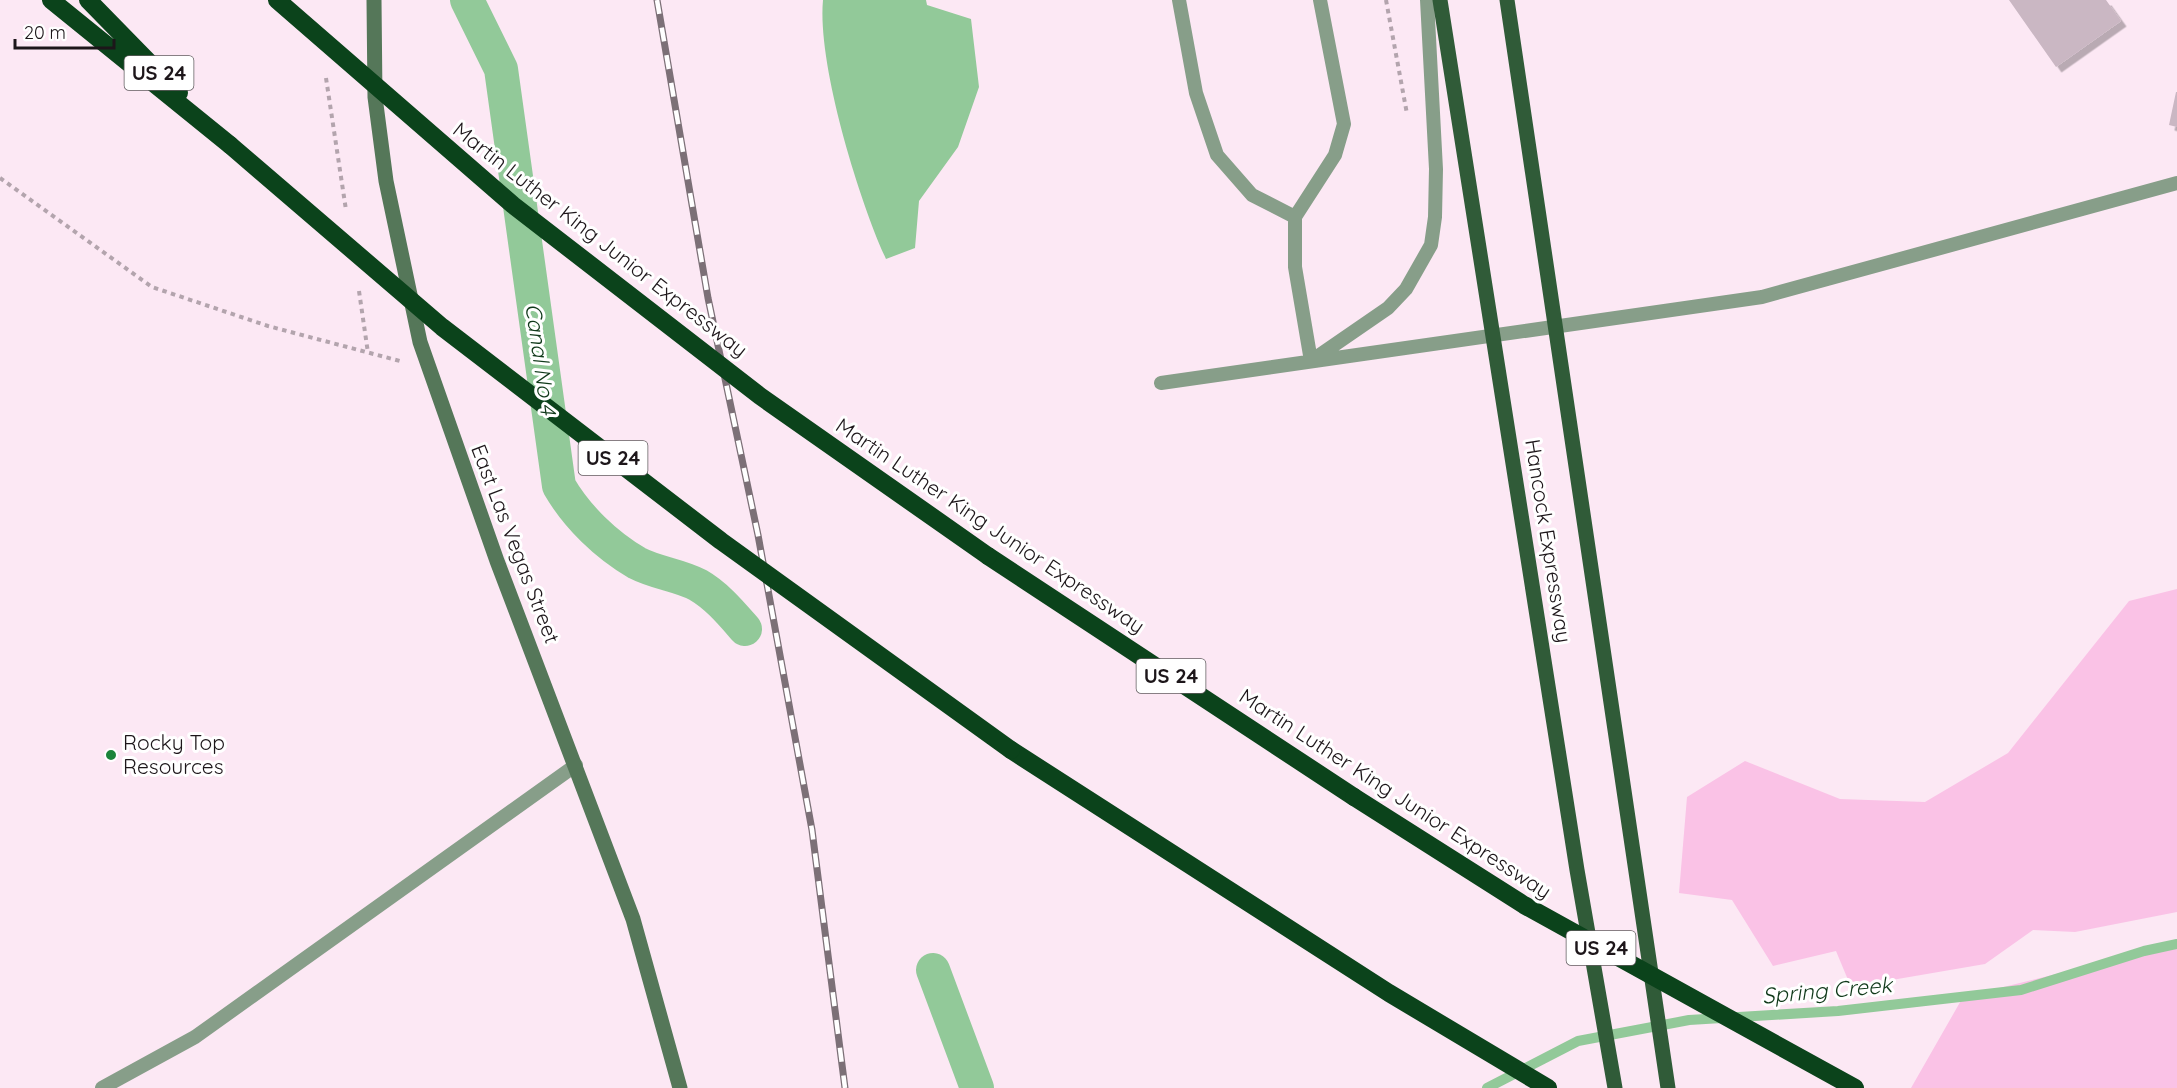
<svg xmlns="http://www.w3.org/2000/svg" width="2177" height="1088" font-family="Quicksand,sans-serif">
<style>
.green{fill:#fac2e6}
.water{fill:#92c999}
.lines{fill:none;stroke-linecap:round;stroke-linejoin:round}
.stream{stroke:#92c999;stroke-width:10}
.canal{stroke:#92c999;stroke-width:34}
.building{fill:#cab7c3;filter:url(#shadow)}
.path{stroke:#b3a4ad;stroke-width:4;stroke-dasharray:4.5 4.5;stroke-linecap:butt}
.lane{stroke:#879e89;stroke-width:14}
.secondary{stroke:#557759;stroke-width:15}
.primary{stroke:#305b38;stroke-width:15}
.highway{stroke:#0b431b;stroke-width:18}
.rail-casing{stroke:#7c7077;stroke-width:7}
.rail{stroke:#fff;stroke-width:4.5;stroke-dasharray:14;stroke-linecap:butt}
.highway-bridge{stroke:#0b431b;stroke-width:18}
.poi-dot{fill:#1b843a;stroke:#fff;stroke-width:2}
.labels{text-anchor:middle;stroke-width:6;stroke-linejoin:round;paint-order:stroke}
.shield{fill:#fff;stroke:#615c5f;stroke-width:1.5}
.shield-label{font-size:20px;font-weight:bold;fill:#1d161a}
.street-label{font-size:21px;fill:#1d161a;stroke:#fff}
.poi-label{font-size:21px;fill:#1d161a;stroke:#fff;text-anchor:start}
.water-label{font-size:22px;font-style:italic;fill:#10391a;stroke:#fff}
</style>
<defs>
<filter id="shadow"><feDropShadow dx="5.5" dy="5.5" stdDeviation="0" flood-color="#0004"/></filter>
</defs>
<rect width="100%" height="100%" fill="#fce8f4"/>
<path class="green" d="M2177 589V912L2075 932 2033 930 1985 964 1851 987 1836 951 1773 966 1732 900 1679 893 1687 797 1745 761 1840 799 1925 802 2008 753 2129 601Z
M2177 944V1088H1911L1963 997Z"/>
<path class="water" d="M823 0H926L927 5 971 19 979 87 958 147 919 201 915 248 886 259C859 200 817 64 823 0Z"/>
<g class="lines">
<path class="stream" d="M1487 1088 1578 1041 1689 1020 1838 1011 2021 990 2144 951 2177 944"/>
<path class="canal" d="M467 0 501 69 559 486C577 517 606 545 637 563 656 573 679 575 698 585 717 596 731 613 745 629
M933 970 977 1088"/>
</g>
<path class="building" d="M2009 0H2106L2121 21 2056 67Z
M2176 92H2177V127L2169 125Z"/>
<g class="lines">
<path class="path" d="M1386 0 1407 114
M326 78 346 210
M0 178 152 287 268 326 400 361
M359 291 368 353"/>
<path class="lane" d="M1179 0 1196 93 1217 155 1252 195 1295 217
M1320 0 1344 124 1335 155 1295 217V267L1311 361 1388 308 1406 289 1431 245 1435 217 1436 169 1427 0
M1161 383 1762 297 2177 183
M102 1088 195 1037 576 765"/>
<path class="secondary" d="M374 0 375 97 386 181 420 342 497 561 633 919 680 1088"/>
<path class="primary" d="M1440 0 1577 870 1615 1088
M1507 0 1668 1088"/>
<path class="highway" d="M51 0 230 145
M88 0 179 93
M988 556 1354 797
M1011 750 1389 993 1548 1088"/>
<defs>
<path id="rail" d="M657 0 708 298 758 535 812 830 845 1088"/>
</defs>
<use href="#rail" class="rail-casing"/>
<use href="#rail" class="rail"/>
<path class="highway-bridge" d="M277 0 513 205 760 396 988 556
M230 145 442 327 721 541 1011 750
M1354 797 1524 905 1855 1088"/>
</g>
<circle class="poi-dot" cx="111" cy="755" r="6"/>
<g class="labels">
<g class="shield">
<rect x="124.5" y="56" width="69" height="34" rx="4.5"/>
<rect x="578.5" y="441" width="69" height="34" rx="4.5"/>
<rect x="1136.5" y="659" width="69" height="34" rx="4.5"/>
<rect x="1566.5" y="931" width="69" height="34" rx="4.5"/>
</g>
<g class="shield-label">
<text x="159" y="80">US 24</text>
<text x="613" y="465">US 24</text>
<text x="1171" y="683">US 24</text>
<text x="1601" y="955">US 24</text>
</g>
<g class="street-label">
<text transform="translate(600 240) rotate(38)" y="7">Martin Luther King Junior Expressway</text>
<text transform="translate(990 526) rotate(34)" y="7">Martin Luther King Junior Expressway</text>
<text transform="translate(1548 541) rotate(81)" y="7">Hancock Expressway</text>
<text transform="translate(515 544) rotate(69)" y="7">East Las Vegas Street</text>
<text transform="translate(1395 794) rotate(33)" y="7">Martin Luther King Junior Expressway</text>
</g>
<g class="poi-label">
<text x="123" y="750">Rocky Top<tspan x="123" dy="24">Resources</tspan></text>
</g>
<g class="water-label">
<text transform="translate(541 359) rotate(82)" y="8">Canal No 4</text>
<text transform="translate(1827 990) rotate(-5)" y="8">Spring Creek</text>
</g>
</g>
<path d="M15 39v9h99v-9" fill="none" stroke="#1d161a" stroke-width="3"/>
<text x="24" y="39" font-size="18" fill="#1d161a" stroke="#ffffff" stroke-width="4.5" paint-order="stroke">20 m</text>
</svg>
